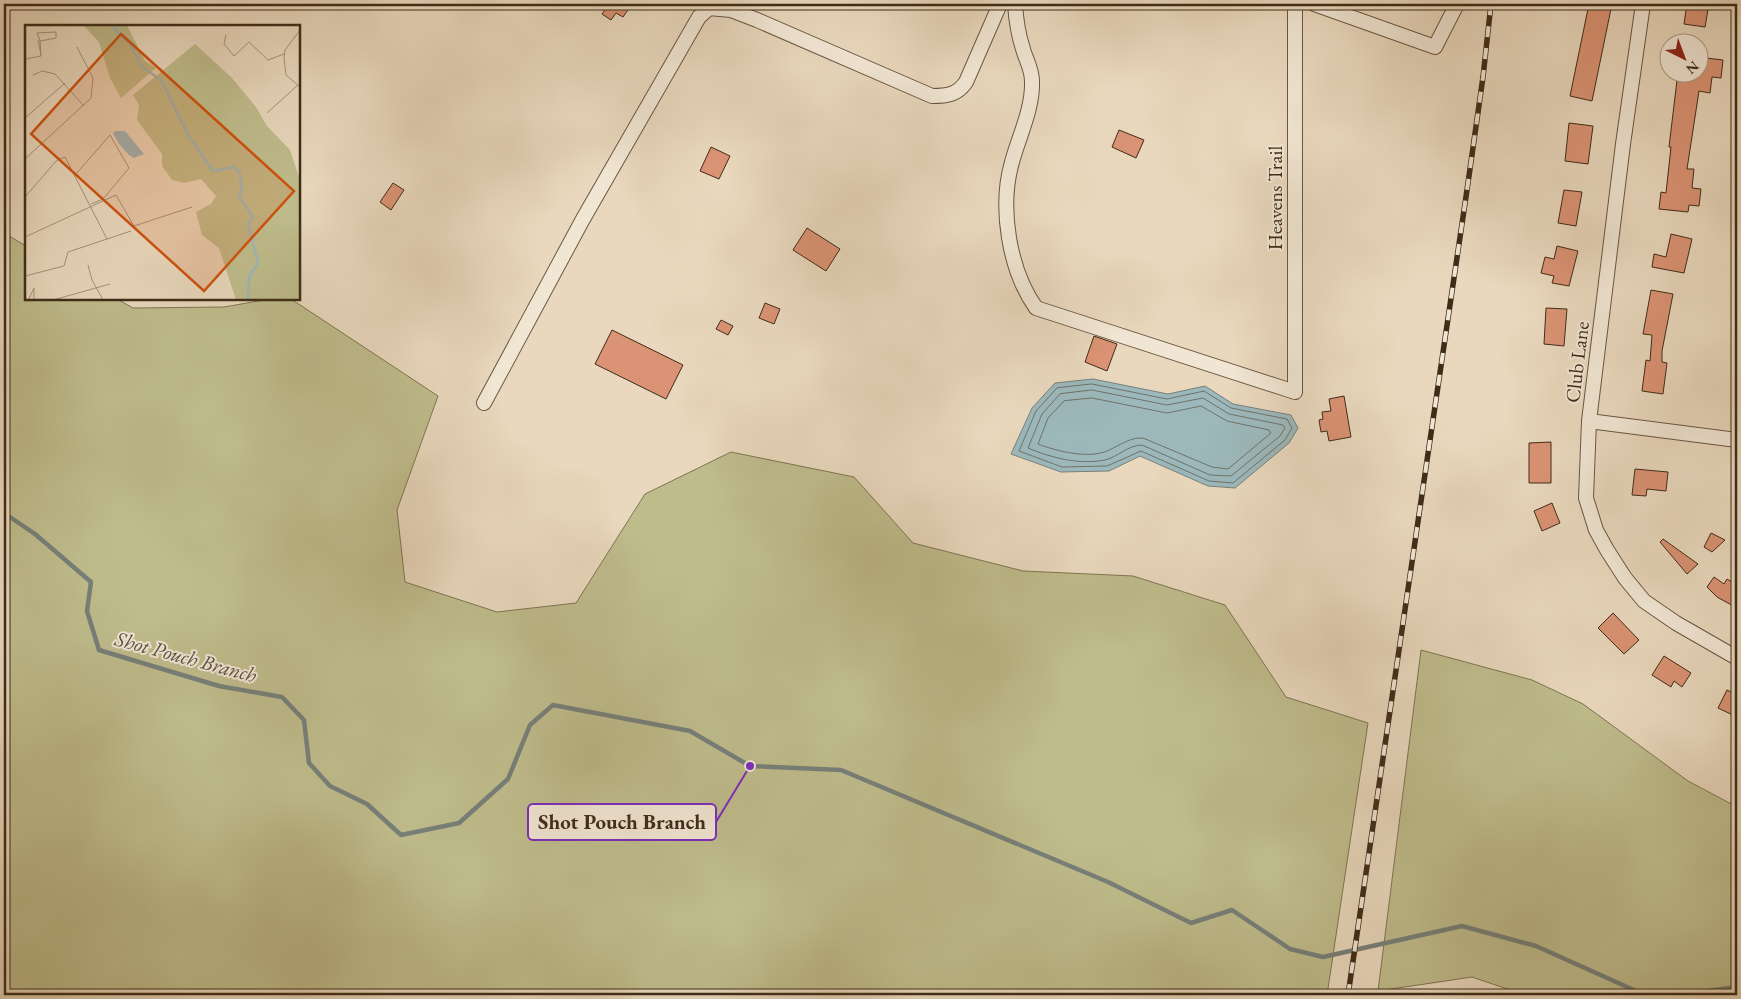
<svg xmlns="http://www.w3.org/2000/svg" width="1741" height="999" font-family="'EB Garamond',serif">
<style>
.green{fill:#bfbc8c;stroke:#7f7452}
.water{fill:#9cb8bb;stroke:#77807a}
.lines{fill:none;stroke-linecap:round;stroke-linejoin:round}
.shore{stroke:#6e726a;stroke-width:1}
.stream{stroke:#77807a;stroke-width:4.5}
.building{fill:#da9374;stroke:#3f2c18}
.street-casing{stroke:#6a5741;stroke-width:16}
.street{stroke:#f1e6d4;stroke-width:14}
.rail-casing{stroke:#3f2c18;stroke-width:5.5}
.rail{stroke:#f1e6d4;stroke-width:4;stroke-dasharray:11;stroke-linecap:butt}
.labels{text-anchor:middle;stroke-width:4;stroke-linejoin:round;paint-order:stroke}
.street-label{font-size:20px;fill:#3f2c18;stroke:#f1e6d4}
.water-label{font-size:21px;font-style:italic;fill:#564f41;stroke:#f1e6d4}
.inset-river{fill:none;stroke:#9cb8bb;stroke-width:2.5}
.inset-road{fill:none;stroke:#a5937b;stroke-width:1}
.view{fill:#cf520e;fill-opacity:0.15;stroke:#cf520e;stroke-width:2.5}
.inset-edge{fill:none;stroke:#3f2c18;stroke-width:2.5}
.leader{fill:none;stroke:#7b2cbf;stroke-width:2}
.callout-dot{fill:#7b2cbf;stroke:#f1e6d4;stroke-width:2}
.callout{fill:#f1e6d4;stroke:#7b2cbf;stroke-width:2}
.callout-label{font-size:21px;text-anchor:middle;font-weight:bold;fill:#3f2c18}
</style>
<rect width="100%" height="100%" fill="#e9d8bd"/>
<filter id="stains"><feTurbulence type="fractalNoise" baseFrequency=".004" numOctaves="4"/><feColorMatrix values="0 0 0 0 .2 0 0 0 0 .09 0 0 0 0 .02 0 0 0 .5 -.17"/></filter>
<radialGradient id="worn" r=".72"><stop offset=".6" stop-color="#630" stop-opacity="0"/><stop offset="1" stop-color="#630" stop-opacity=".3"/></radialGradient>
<path class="green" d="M4 233 26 246V299H117L133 308 224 307 270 299H291L438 396 397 510 405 582 497 612 576 603 645 494 731 452 854 477 913 543 1023 571 1133 576 1225 605 1286 697 1368 723 1327 995H4Z
M1421 650 1532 680 1583 704 1688 781 1737 807V995H1525L1472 977 1378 991Z"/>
<path class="water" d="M1093 379 1168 394 1205 386 1233 404 1291 415 1298 428 1289 443 1235 488 1208 486 1140 456 1109 471 1061 472 1011 454 1032 408 1055 383Z"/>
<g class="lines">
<path class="shore" d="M1092 384 1167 399 1204 391 1231 408 1287 419 1292 428 1285 440 1233 483 1209 481 1141 451 1107 466 1062 467 1019 451 1036 411 1057 388Z
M1092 390 1167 405 1203 398 1229 414 1283 425 1285 428 1280 436 1231 476 1210 475 1142 445C1128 445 1118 457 1105 460 1079 465 1052 458 1028 448L1042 414 1060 394Z
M1092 398 1167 413 1201 406 1227 421 1269 430 1271 433 1228 469 1212 467 1143 438C1130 437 1119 446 1107 451 1088 459 1056 451 1038 444L1048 418 1064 401Z"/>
<path class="stream" d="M4 513 35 534 91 582 87 611 99 650 219 686 282 697 304 720 309 763 330 786 367 804 401 835 459 823 508 779 530 725 553 705 690 731 750 766 841 770 1108 882 1191 923 1232 910 1290 949 1323 957 1462 926 1536 946 1645 995
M1677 995 1737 987"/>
</g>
<path class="building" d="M602 4H632L623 17 616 13 611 20 602 14 607 7Z
M1589 4H1612L1592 101 1570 96Z
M1687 4H1709L1705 27 1684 24Z
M1698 57 1723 60 1721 78 1712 77 1710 93 1699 91 1687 169H1694L1692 188 1701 189 1699 206 1689 205 1688 212 1659 209 1661 192 1666 193 1671 147H1669L1678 72H1698Z
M1569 123 1593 126 1588 164 1565 161Z
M1119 130 1144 140 1136 158 1112 147Z
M711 147 730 156 719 179 700 171Z
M393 183 404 190 391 210 380 202Z
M1564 190 1582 192 1576 226 1558 223Z
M807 228 840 249 826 271 793 250Z
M1671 234 1692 239 1684 273 1652 267 1654 254 1666 257Z
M1557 246 1578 251 1569 286 1552 283 1554 276 1541 273 1545 257 1554 259Z
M1651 290 1673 294 1662 351V362L1667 363 1663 394 1642 391 1646 360 1650 361 1652 335 1643 334Z
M765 303 780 309 774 324 759 318Z
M1546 308 1567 309 1564 346 1544 344Z
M721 320 733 326 728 335 716 329Z
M612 330 683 365 666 399 595 364Z
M1094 336 1117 344 1107 371 1085 362Z
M1344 396 1351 437 1329 441 1327 431 1321 432 1319 420 1323 419 1322 412 1331 411 1329 399Z
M1551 442V483H1529V443Z
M1635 469 1668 472 1666 491 1647 489 1646 496 1632 495Z
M1552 503 1560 523 1542 531 1534 511Z
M1711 533 1725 540 1712 552 1704 547Z
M1663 539 1698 564 1687 574 1660 542Z
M1714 577 1724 584 1727 579 1737 585V608L1717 597 1707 587Z
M1613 613 1639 640 1624 654 1598 628Z
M1664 656 1691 673 1682 687 1674 681 1671 687 1652 675Z
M1727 690 1737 695V717L1718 708Z"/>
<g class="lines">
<defs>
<path id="street" d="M1015 4C1016 19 1018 34 1023 49 1026 60 1032 69 1032 81 1033 109 1019 136 1012 162 999 207 1009 270 1036 308L1295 392V4
M1314 4 1435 47 1457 4
M1643 4 1623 144 1589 421 1586 498 1596 530 1607 550 1625 578 1644 601 1676 623 1737 658
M484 403 583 219 699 17 709 8 731 10 757 20 932 96C947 96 957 95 966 82L1000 4
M1589 421 1737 440"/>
</defs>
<use href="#street" class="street-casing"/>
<use href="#street" class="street"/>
<defs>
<path id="rail" d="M1348 995 1467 190 1483 77 1491 4"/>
</defs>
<use href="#rail" class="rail-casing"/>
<use href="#rail" class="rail"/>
</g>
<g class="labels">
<g class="street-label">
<text transform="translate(1275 198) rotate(-90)" y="7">Heavens Trail</text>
<text transform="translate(1577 362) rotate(-83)" y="7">Club Lane</text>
</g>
<g class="water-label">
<text transform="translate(186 657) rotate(15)" y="7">Shot Pouch Branch</text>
</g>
</g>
<g transform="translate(25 25)">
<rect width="275" height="275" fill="#e9d8bd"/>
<path d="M58 0H102L120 36 131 43 96 73 85 53 74 17ZM170 19 207 53 231 82 242 101 265 125 275 155V275H211L194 223 177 210 171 187 186 179 191 171 176 154 159 158 147 155 137 141V129L112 95 114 80 108 70Z" fill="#bfbc8c"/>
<path d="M91 106H100L119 129 109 133 104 130 94 119 88 108Z" fill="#9cb8bb"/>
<path class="inset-river" d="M88 0 94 10 104 17 117 42 136 55 165 113 188 146 208 142 214 146 217 162 214 171 228 192 223 199 233 238 224 252 223 275"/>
<path class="inset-road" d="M275 5 260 25 259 33 261 50 275 62M201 10 199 19 209 31 224 17 243 35 259 29M13 15 16 30M0 34 16 31 15 16 31 13V7L12 8 15 16M8 50 17 46 30 49 59 81M242 88 273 60M0 93 40 58M0 134 66 73 68 53 52 22M50 150 85 110 104 143 78 174 66 179M0 172 32 135 40 132 82 214M0 212 91 170 109 201 167 182M63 240 67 255 78 275M0 251 39 241 43 227 106 206M4 274 9 263V275M28 275 85 259"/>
<path class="view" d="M96 9 269 166 179 266 6 109Z"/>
<rect width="275" height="275" class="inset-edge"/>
</g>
<path class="leader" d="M750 766L716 822"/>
<circle class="callout-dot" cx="750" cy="766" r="5"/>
<rect class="callout" x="528" y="804" width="188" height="36" rx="5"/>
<g class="callout-label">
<text x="622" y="829">Shot Pouch Branch</text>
</g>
<rect width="1741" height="999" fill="none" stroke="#e9d8bd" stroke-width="20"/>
<rect x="5" y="5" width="1731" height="989" fill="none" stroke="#3f2c18" stroke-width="2.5"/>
<rect x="10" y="10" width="1721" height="979" fill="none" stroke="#3f2c18"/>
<g transform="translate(1684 58) rotate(138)"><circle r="24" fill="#f1e6d4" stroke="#aa9c89"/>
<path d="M0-4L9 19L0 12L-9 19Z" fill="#8f2418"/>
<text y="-8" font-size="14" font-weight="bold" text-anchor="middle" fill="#3f2c18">N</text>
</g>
<rect width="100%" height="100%" filter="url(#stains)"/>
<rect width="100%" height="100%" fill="url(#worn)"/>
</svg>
